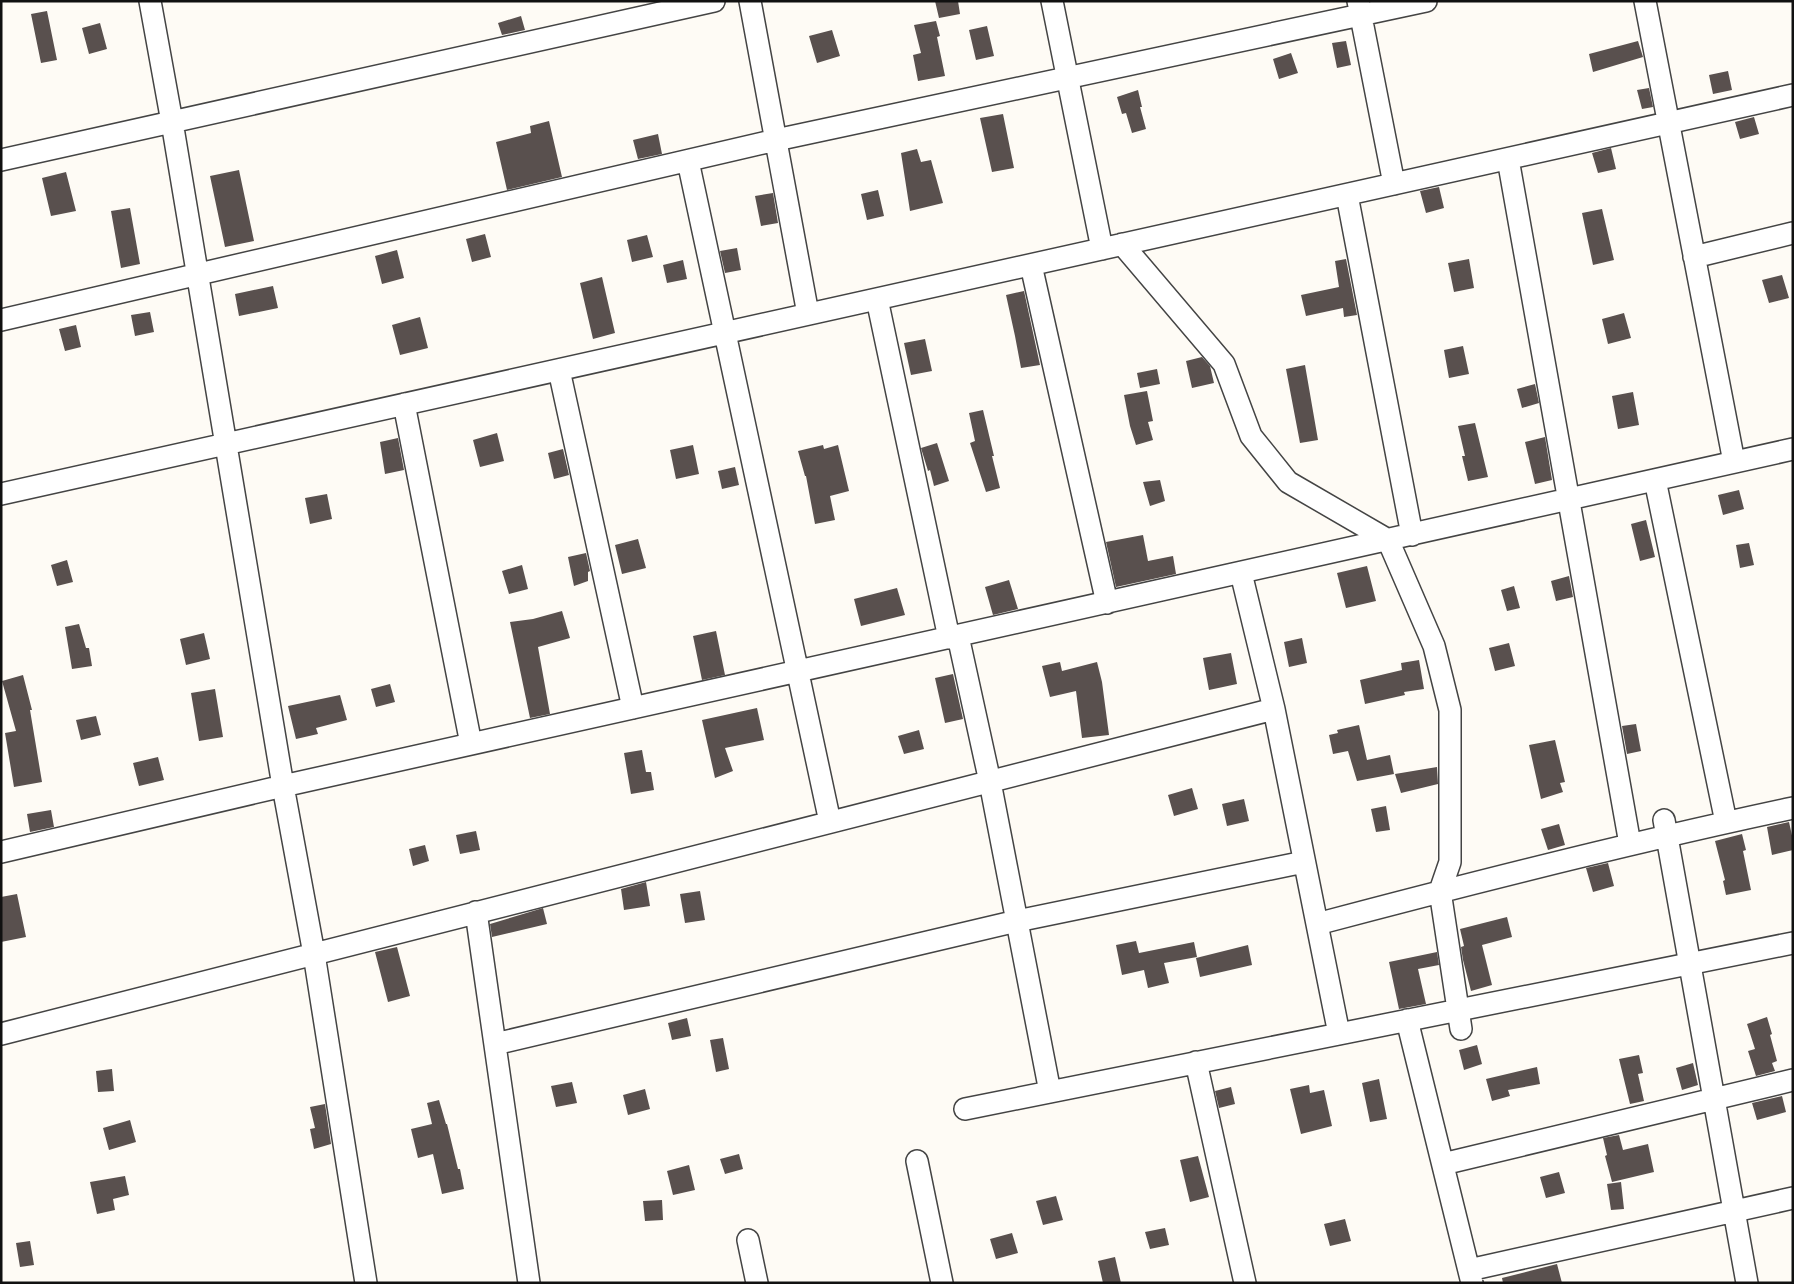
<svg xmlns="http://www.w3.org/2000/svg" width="1794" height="1284" font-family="'IBM Plex Serif',serif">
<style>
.building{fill:#59504e}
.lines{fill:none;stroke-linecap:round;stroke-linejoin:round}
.minor-casing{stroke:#444;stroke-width:24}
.minor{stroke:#fff;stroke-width:21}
</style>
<rect width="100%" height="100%" fill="#fefbf5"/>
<path class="building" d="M935 1H958L960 14 939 18Z
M47 11 57 60 41 63 31 14Z
M521 16 525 30 502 35 498 23Z
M936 21 940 36 937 37 945 76 918 81 913 55 921 53 914 25Z
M100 23 107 49 89 54 82 28Z
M987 26 994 56 976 60 969 30Z
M832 30 840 56 817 63 809 36Z
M1346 41 1351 65 1337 68 1332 43Z
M1638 41 1643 57 1593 72 1589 54Z
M1291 53 1298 73 1279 79 1273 59Z
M1728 71 1732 90 1713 94 1709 75Z
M1649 88 1653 107 1642 109 1637 90Z
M1138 90 1142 107H1140L1146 129 1132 133 1126 113 1122 114 1117 97Z
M1003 114 1014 168 992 172 980 118Z
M1754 117 1759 134 1740 139 1735 122Z
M549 121 562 177 507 190 496 142 531 133 530 126Z
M658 134 662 154 638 159 633 140Z
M1611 148 1616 169 1598 173 1592 153Z
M917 149 921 162 931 160 943 203 910 211 901 153Z
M239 170 254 241 225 247 210 176Z
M66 172 76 211 51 216 42 178Z
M1439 187 1444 208 1426 213 1420 191Z
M878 190 884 216 867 220 861 194Z
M773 193 778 223 761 226 755 196Z
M130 208 140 264 121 268 111 211Z
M1602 209 1614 260 1593 265 1582 213Z
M485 234 491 257 472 262 466 239Z
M647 235 653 257 632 262 627 240Z
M737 248 741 270 725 273 720 251Z
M397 250 404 278 382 284 375 256Z
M1346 259 1357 315 1344 317 1343 308 1306 316 1301 295 1339 287 1335 261Z
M1469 259 1474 288 1454 292 1448 263Z
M683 260 687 279 667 283 663 265Z
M1782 275 1789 298 1769 303 1762 280Z
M602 277 615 333 593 339 580 283Z
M273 286 278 308 239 316 235 294Z
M1024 291 1040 365 1021 368 1015 336 1006 295Z
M150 312 154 332 135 336 131 315Z
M1624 313 1631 338 1608 344 1602 319Z
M420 317 428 348 400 355 392 325Z
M76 325 81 347 65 351 59 329Z
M925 339 932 371 911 375 904 343Z
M1463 346 1469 374 1449 378 1444 350Z
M1202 357 1210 366 1214 383 1192 388 1186 361Z
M1305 365 1318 440 1300 443 1286 369Z
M1157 369 1160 384 1140 388 1137 373Z
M1535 384 1539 403 1522 408 1517 389Z
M1147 391 1153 421 1148 422 1153 440 1136 445 1130 426 1124 395Z
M1633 392 1639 425 1618 429 1612 396Z
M983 410 994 456H992L1000 488 986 492 970 443 975 441 969 413Z
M1475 423 1488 477 1468 481 1462 456H1465L1458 426Z
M497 433 504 461 480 467 473 440Z
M1545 437 1552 480 1535 484 1525 442Z
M398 438 404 470 385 474 380 442Z
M937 443 949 481 934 486 930 470 928 471 921 448Z
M693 445 699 474 676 479 670 450Z
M823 445 824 449 838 445 849 491 830 496 835 520 815 524 806 476H805L798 451Z
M563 449 569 475 554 479 548 453Z
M735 467 739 485 722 489 718 471Z
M1160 480 1165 501 1150 506 1143 482Z
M1739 490 1744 509 1723 515 1718 495Z
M327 494 332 519 310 524 305 498Z
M1646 520 1655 557 1640 561 1631 524Z
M1143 535 1148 561 1173 556 1176 574 1116 587 1106 542Z
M638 539 646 568 622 574 615 545Z
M1749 543 1754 565 1740 568 1736 545Z
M586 553 590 571 588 572V581L574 586 568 557Z
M67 560 73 582 57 586 51 565Z
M522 565 528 589 509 594 502 571Z
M1367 566 1376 601 1346 608 1337 573Z
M1569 576 1573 597 1556 601 1551 581Z
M1009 580 1018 609 993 615 985 587Z
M1514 586 1520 608 1507 611 1501 590Z
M897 588 905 615 861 626 854 599Z
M562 611 570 638 538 647 550 714 530 718 510 622 533 619Z
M79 624 86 648H89L92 666 72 669 65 627Z
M716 631 725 675 702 680 693 636Z
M204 633 210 659 186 665 180 639Z
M1302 638 1307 663 1289 667 1284 642Z
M1509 643 1515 666 1495 671 1489 648Z
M1231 653 1237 684 1209 690 1203 658Z
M1419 660 1424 689 1404 692 1405 695 1365 704 1360 680 1402 670 1401 663Z
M1060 662 1062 671 1097 662 1102 682 1109 735 1082 738 1076 691 1050 697 1042 666Z
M953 674 963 719 945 723 935 678Z
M23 675 32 710H30L42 782 14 787 5 733 16 731 2 681Z
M390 684 395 702 376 707 371 689Z
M215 689 223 737 199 741 191 693Z
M340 695 347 720 316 728 318 734 296 739 288 706Z
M757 708 764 740 725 748 733 771 715 778 702 720Z
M96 716 101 735 81 740 76 720Z
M1636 724 1641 751 1627 754 1622 726Z
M1359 725 1367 760 1390 755 1394 774 1357 781 1348 751 1333 754 1329 735 1338 733 1337 730Z
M919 730 924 749 904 754 898 736Z
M1555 740 1565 782 1560 783 1563 792 1541 799 1529 745Z
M642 750 646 772H651L654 790 631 794 624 753Z
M158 757 164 780 139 786 133 763Z
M1437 767 1438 784 1401 793 1395 774Z
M1192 788 1198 809 1174 816 1168 795Z
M1244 799 1249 821 1227 826 1222 804Z
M1386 806 1390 830 1376 832 1371 809Z
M51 810 54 827 30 832 27 814Z
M1789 822 1793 840V850L1772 855 1767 827Z
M1559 824 1565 845 1548 850 1541 829Z
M476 831 480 850 460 854 456 835Z
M1742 834 1746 850 1743 851 1751 890 1726 895 1723 881 1725 880 1715 841Z
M425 845 429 861 413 866 409 849Z
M1608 863 1614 886 1593 892 1586 868Z
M646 882 650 906 624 910 621 889Z
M700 891 705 920 685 923 680 894Z
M17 894 26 937 1 942V897Z
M543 908 547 924 492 937 490 924Z
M1507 917 1512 937 1482 945 1492 985 1471 991 1463 960 1461 947 1464 946 1460 929Z
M1136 941 1139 953 1194 942 1197 957 1164 963 1169 983 1148 988 1144 970 1122 975 1116 945Z
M1248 945 1252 965 1200 977 1196 958Z
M397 947 410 996 388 1002 375 952Z
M1437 952 1439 965 1418 969 1426 1004 1399 1009 1389 962Z
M1767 1017 1772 1034 1770 1035 1777 1061 1772 1063 1775 1071 1756 1076 1748 1051 1755 1049 1747 1024Z
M687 1018 691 1036 672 1040 668 1023Z
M723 1038 729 1069 716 1072 710 1040Z
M1477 1045 1482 1064 1464 1070 1459 1050Z
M1639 1055 1643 1073 1638 1074 1644 1101 1630 1104 1619 1059Z
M1693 1063 1698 1085 1682 1090 1676 1068Z
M1537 1067 1540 1084 1508 1090 1510 1096 1492 1101 1486 1079Z
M112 1069 114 1091 98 1092 96 1071Z
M1379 1079 1387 1119 1370 1122 1362 1083Z
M572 1082 577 1103 556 1107 551 1086Z
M1309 1085 1310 1093 1324 1090 1332 1126 1301 1134 1290 1089Z
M1231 1087 1235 1104 1219 1108 1215 1091Z
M645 1089 650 1109 628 1115 623 1095Z
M1782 1096 1786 1112 1757 1120 1752 1103Z
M439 1100 446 1124H447L458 1169H460L464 1189 442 1194 433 1154 418 1158 411 1129 432 1124 427 1103Z
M325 1104 331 1144 314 1149 310 1129 315 1128 310 1107Z
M130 1120 136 1142 109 1150 103 1128Z
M1619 1135 1623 1150 1648 1144 1654 1172 1612 1182 1605 1156 1607 1155 1603 1138Z
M739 1154 743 1169 725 1174 720 1159Z
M1198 1156 1209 1197 1190 1202 1180 1160Z
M689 1165 695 1190 673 1195 667 1171Z
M1559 1172 1565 1193 1546 1198 1540 1177Z
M125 1176 129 1195 113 1199 115 1210 97 1214 90 1182Z
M1621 1182 1624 1209 1611 1210 1607 1184Z
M1056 1196 1063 1220 1043 1225 1036 1201Z
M662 1200 663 1220 645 1221 643 1201Z
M1345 1219 1351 1241 1330 1246 1324 1224Z
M1165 1228 1169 1245 1150 1249 1145 1232Z
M1012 1233 1018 1253 996 1259 990 1239Z
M30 1241 34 1265 20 1267 16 1243Z
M1115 1257 1121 1283H1103L1098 1261Z
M1557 1264 1562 1283H1503L1502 1278Z"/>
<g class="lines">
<defs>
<path id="minor" d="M150 1 172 122 283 786 314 954 366 1283
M750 1 808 314
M1052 1 1102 249
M1358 1 1394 184
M1645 1 1734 462
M1508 159 1630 844
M1 160 714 1
M688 161 830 822
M1347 195 1412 535
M1122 244 1224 364 1251 436 1288 482 1388 540 1434 646 1450 710V862L1440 891 1461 1029
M1694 257 1793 233
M1031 265 1107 603
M877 299 949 638
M1 320 776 140 1426 1
M559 370 633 708
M404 404 471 744
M1655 480 1726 822
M1 494 1793 95
M1241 573 1274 709 1339 1034
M958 636 990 782 1050 1092
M1664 820 1747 1283
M1 852 283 786 1793 449
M476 912 529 1283
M1317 924C1475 882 1633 842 1793 808
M1407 1020 1472 1283
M1 1034 1274 709
M495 1044 1017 921 1304 862
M1196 1062 1245 1283
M965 1109 1793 943
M917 1161 942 1283
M1443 1164 1793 1080
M748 1240 757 1283
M1469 1270 1793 1198"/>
</defs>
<use href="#minor" class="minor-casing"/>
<use href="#minor" class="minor"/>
</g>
<rect width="1794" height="1284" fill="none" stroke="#111111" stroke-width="5"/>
</svg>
